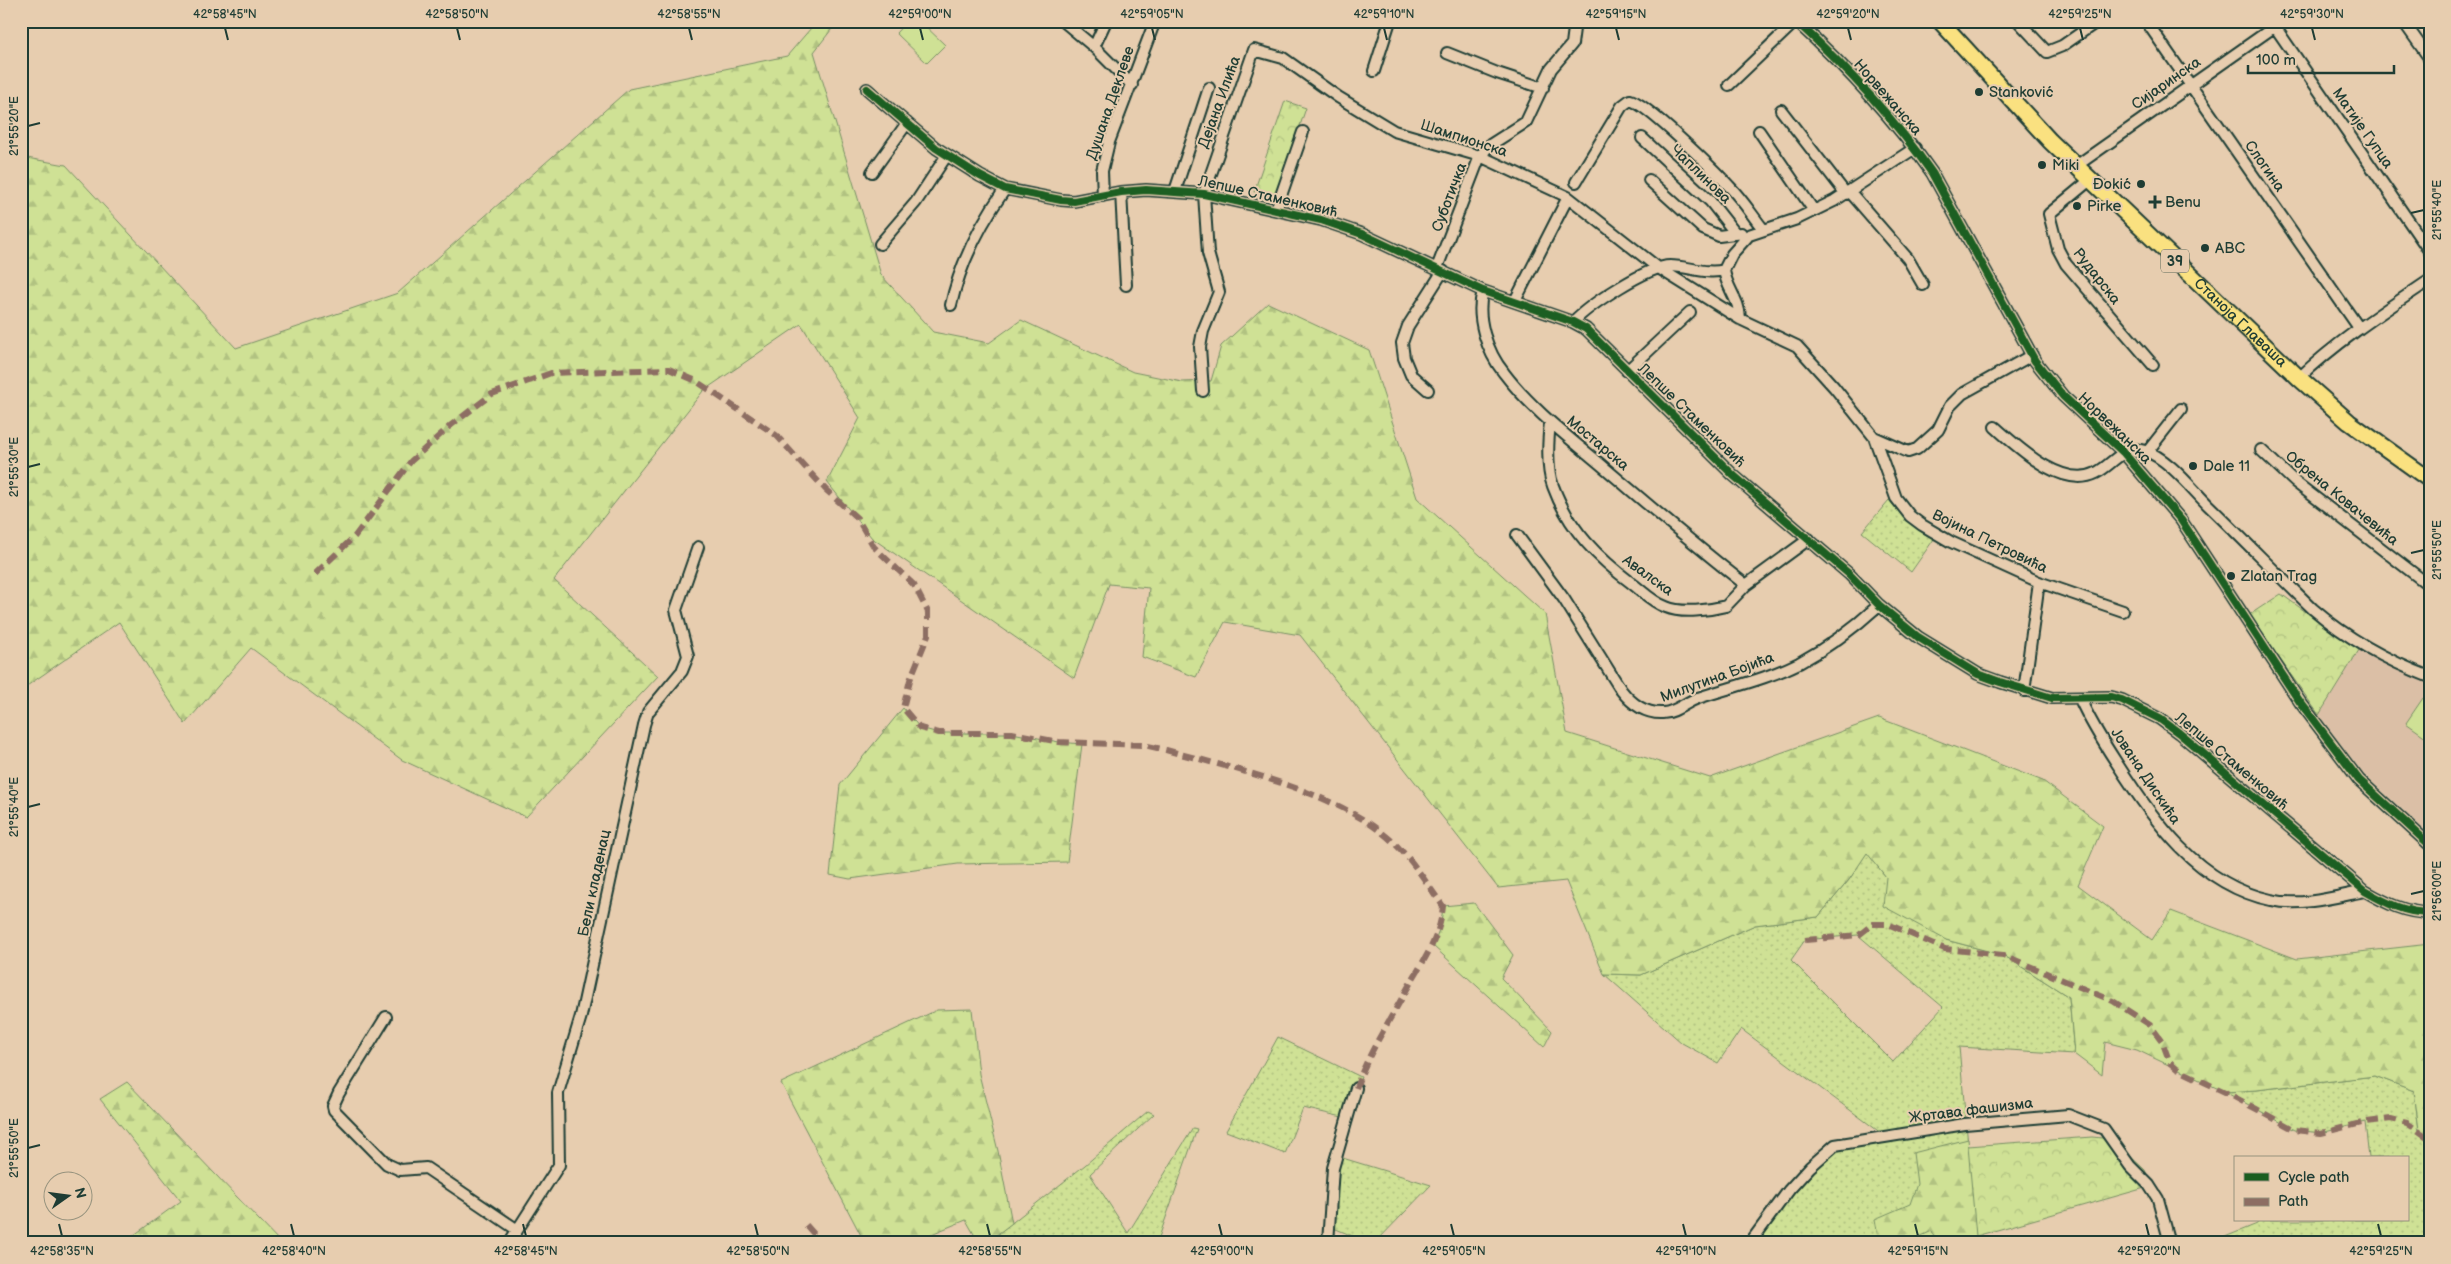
<svg xmlns="http://www.w3.org/2000/svg" width="2451" height="1264" font-family="'Balsamiq Sans',sans-serif">
<style>
.built{fill:#dbbfa6}
.grass{fill:url(#grass-dots);stroke:#778f64;fill-rule:evenodd}
.forest{fill:url(#forest-firs);stroke:#778f64}
.park{fill:url(#park-crowns);stroke:#778f64}
.pitch{fill:#cfe195;stroke:#778f64}
.lines{fill:none;stroke-linecap:round;stroke-linejoin:round}
.minor-casing{stroke:#1f3d34;stroke-width:14}
.primary-casing{stroke:#1f3d34;stroke-width:19}
.minor{stroke:#e7cdaf;stroke-width:10}
.primary{stroke:#fae180;stroke-width:15}
.quiet{stroke:#8d6e63;stroke-width:6;stroke-dasharray:12 6;stroke-linecap:butt}
.cycleway-casing{stroke:#e7cdaf;stroke-width:11}
.cycleway{stroke:#1b5e20;stroke-width:8}
.ticks{fill:none;stroke:#1f3d34;stroke-width:2}
.poi-dot{fill:#1f3d34;stroke:#e7cdaf;stroke-width:2}
.labels{text-anchor:middle;stroke-width:4;stroke-linejoin:round;paint-order:stroke}
.shield{fill:#e7cdaf;stroke:#5b6859;stroke-width:1}
.shield-label{font-size:14px;font-weight:bold;fill:#1f3d34}
.street-label{font-size:15px;fill:#1f3d34;stroke:#e7cdaf}
.poi-label{font-size:15px;fill:#1f3d34;stroke:#e7cdaf;text-anchor:start}
.neatline{fill:none;stroke:#1f3d34;stroke-width:2}
.ticks-label{font-size:12px;text-anchor:middle;fill:#1f3d34}
</style>
<defs>
<pattern id="grass-dots" width="8" height="8" patternUnits="userSpaceOnUse" patternTransform="scale(1.25)"><rect width="8" height="8" fill="#cfe195"/><path d="M2 2h.1M6 6h.1" fill="none" stroke="#b1c281" stroke-width="1.8" stroke-linecap="round"/></pattern>
<pattern id="forest-firs" width="22" height="20" patternUnits="userSpaceOnUse" patternTransform="scale(1.25)"><rect width="22" height="20" fill="#cfe195"/><path d="M5 1l3.5 6h-7zM16 11l3.5 6h-7z" fill="#b1c281"/></pattern>
<pattern id="park-crowns" width="20" height="18" patternUnits="userSpaceOnUse" patternTransform="scale(1.25)"><rect width="20" height="18" fill="#cfe195"/><path d="M2 6a3 3 0 1 1 6 0M12 15a3 3 0 1 1 6 0" fill="none" stroke="#b1c281"/></pattern>
</defs>
<rect width="100%" height="100%" fill="#e7cdaf"/>
<filter id="ink" filterUnits="userSpaceOnUse"><feTurbulence type="fractalNoise" baseFrequency=".02" numOctaves="2"/><feDisplacementMap in="SourceGraphic" scale="10" xChannelSelector="R" yChannelSelector="G"/><feConvolveMatrix kernelMatrix="1 2 1 2 8 2 1 2 1" color-interpolation-filters="sRGB"/></filter>
<g filter="url(#ink)">
<path class="built" d="M2359 650 2430 682V835L2363 773 2319 715Z"/>
<path class="grass" d="M1889 500C1903 517 1914 529 1934 539L1911 572 1862 532Z
M1867 852 1886 877 1946 940 2003 955 2069 997 2074 1054 1959 1047 1977 1243H1750L1789 1190 1835 1145 1885 1136 1741 1029 1718 1063 1682 1043 1604 974 1641 975 1755 925 1818 917 1849 880ZM1858 935 1943 1007 1893 1062 1791 960 1805 940Z
M1278 1037 1361 1077 1347 1118 1303 1108 1285 1154 1226 1131Z
M2375 1076 2414 1091 2419 1130 2430 1139V1243H2229L2225 1237 2257 1224 2258 1220H2407V1158H2369L2365 1122 2321 1133 2295 1130 2225 1092 2257 1090Z
M1148 1111 1154 1114 1090 1174 1128 1233 1193 1128 1197 1129 1157 1243H1005L999 1233 1085 1165Z
M1336 1156 1431 1185 1375 1243H1369L1329 1226Z"/>
<path class="forest" d="M817 21H838L814 52 881 275 933 332 989 343 1021 320 1133 372 1182 382 1211 381 1221 346 1268 303 1369 350 1417 498 1545 614 1567 733 1710 778 1879 718 2043 781 2103 826 2078 885 2152 940 2171 911 2297 959 2430 944V1139L2419 1130 2414 1091 2375 1076 2257 1090 2225 1092 2137 1050 2105 1042 2102 1075 2074 1054 2069 997 2003 955 1946 940 1883 906 1886 877 1867 853 1849 880 1818 917 1755 925 1641 975 1604 974 1566 881 1498 888 1300 635 1225 622 1196 677 1142 657 1149 588 1109 584 1074 678 872 538 827 482 860 418 801 324 703 391 554 580 658 676 526 817 402 760 251 648 185 724 119 622 21 690V157L66 165 236 348 398 293 629 89 787 56Z
M903 708 920 728 939 733H1012L1059 742 1082 744 1067 862 958 864 850 879 830 875 840 785Z
M1474 903 1513 955 1501 978 1552 1031 1544 1047 1433 946 1441 924 1443 906Z
M972 1009 979 1074 998 1151 1012 1223 986 1243H979L966 1220 909 1243H865L781 1083 937 1010Z
M127 1082 281 1243H123L181 1201 100 1099Z
M1968 1139 1978 1243H1938L1932 1231 1906 1243H1879L1875 1219 1910 1204 1917 1184 1913 1153Z"/>
<path class="park" d="M1285 101 1306 108 1275 199 1254 192Z
M2281 594 2359 650 2319 715 2249 615Z
M2092 1137 2112 1139 2145 1170 2152 1186 1976 1236 1968 1146Z"/>
<path class="pitch" d="M907 21H920L945 45 927 63 896 33Z
M2423 698 2430 702V740L2406 723Z"/>
<g class="lines">
<defs>
<path id="minor" d="M1063 21 1094 47 1132 85
M1796 21C1847 68 1893 117 1932 173L2035 361 2063 396 2123 452 2181 520 2300 702 2359 780 2430 845
M2018 21 2047 52 2062 46 2098 21
M2146 21 2359 328
M2271 21 2430 252
M2403 21 2430 59
M1094 47 1106 21
M1447 53 1497 73 1543 88
M1374 71 1390 21
M1729 85 1796 21
M867 89 936 148 980 176 1005 189 1061 200 1074 201 1121 192 1146 190 1204 194 1321 220 1362 234 1483 291 1573 322 1586 329 1733 475 1849 574 1879 605 1918 637 1978 674 2000 682 2052 698 2111 697 2122 700 2160 719 2179 733 2365 891C2386 903 2405 913 2430 913
M1781 110 1846 194
M1759 131 1814 211
M1642 138 1710 201 1736 234
M2076 166 2274 27
M872 172 907 123
M1649 180 1703 229 1719 236 1741 233
M2090 180 2049 214 2058 249 2066 264 2153 365
M1576 182 1622 106 1630 100C1646 103 1715 171 1729 186 1742 199 1752 215 1763 229
M1175 191 1209 88
M1121 192 1126 285
M1850 192 1908 259 1923 285
M1103 196 1102 171 1109 142 1155 21
M1276 210 1303 132
M880 244 916 202 947 155
M1437 268 1480 156 1490 145 1526 122 1551 69 1572 44 1575 21
M1724 270C1726 288 1740 300 1740 319
M1483 291C1475 317 1487 352 1504 373 1532 410 1571 439 1606 469 1652 508 1698 548 1746 585
M1515 301 1568 197
M951 305C960 264 981 223 1005 189
M1573 322C1589 305 1648 266 1670 266 1688 266 1707 275 1724 270L1732 254 1749 235 1797 219 1834 201 1915 148
M1627 371 1690 312
M2299 378C2339 340 2384 311 2430 280
M1428 390 1411 375 1404 358 1402 343 1408 326 1443 271
M1203 391 1200 347 1203 331 1219 292 1208 253 1204 194 1254 50 1283 58 1338 97 1394 131 1480 156 1568 197 1657 267 1740 319 1797 346 1834 387 1874 437 1896 498 1910 516 1922 525 1951 542 2039 582 2123 611
M1550 422C1548 441 1546 468 1553 486 1569 530 1598 558 1634 585 1644 593 1654 603 1666 607 1682 614 1710 610 1726 606L1746 585 1809 539
M1995 427C2018 447 2062 490 2096 473 2114 464 2123 444 2145 451 2167 457 2192 489 2208 505 2244 540 2278 575 2313 609 2348 639 2388 661 2430 677
M1874 437 1908 452 1917 449 1938 430 1950 406 1962 394 2032 355
M2261 450 2295 482 2430 586
M2148 451 2181 409
M1517 535 1564 599 1621 690C1631 703 1645 714 1663 713 1675 713 1686 702 1698 698 1731 687 1767 679 1799 663 1827 648 1855 627 1879 605
M2024 691 2039 582
M2080 699C2090 721 2103 742 2116 762 2153 820 2198 885 2271 900 2301 907 2335 897 2365 891
M386 1017 339 1093 333 1106 334 1110 387 1164 400 1170 426 1168 516 1229
M509 1243 559 1165 558 1093 581 1016 644 725 648 712 682 671 688 656 676 610 698 547
M1328 1243 1333 1168 1356 1088
M1750 1243 1789 1190 1810 1167 1835 1145 1965 1124 2068 1115 2104 1129 2130 1166 2149 1185 2158 1199 2170 1243"/>
<g id="primary">
<path id="s1" d="M1940 21 2050 141 2299 378 2349 422 2430 480"/>
</g>
</defs>
<use href="#minor" class="minor-casing"/>
<use href="#primary" class="primary-casing"/>
<use href="#minor" class="minor"/>
<use href="#primary" class="primary"/>
<path class="quiet" d="M315 574 355 536 411 461 450 426 492 394 551 373 669 369 696 381 776 435 826 490 857 518 874 547 914 585 928 612V635L910 680 903 708 920 728 939 733H1012L1059 742 1144 745 1166 750C1237 770 1347 793 1399 848 1416 865 1429 887 1443 906 1440 936 1426 957 1411 982 1393 1015 1368 1053 1356 1088
M1805 940 1859 935 1873 924H1888L1945 949 2003 955 2113 1001 2150 1025 2162 1041 2170 1063 2177 1069 2225 1092 2295 1130 2321 1133 2366 1122 2391 1119 2407 1123 2430 1139
M806 1225 822 1243"/>
<defs>
<path id="cycleway" d="M1796 21C1847 68 1893 117 1932 173L2035 361 2063 396 2123 452 2181 520 2300 702 2359 780 2430 845
M867 89 936 148 980 176 1005 189 1061 200 1074 201 1121 192 1146 190 1204 194 1321 220 1362 234 1483 291 1573 322 1586 329 1733 475 1849 574 1879 605 1918 637 1978 674 2000 682 2052 698 2111 697 2122 700 2160 719 2179 733 2365 891C2386 903 2405 913 2430 913"/>
</defs>
<use href="#cycleway" class="cycleway-casing"/>
<use href="#cycleway" class="cycleway"/>
</g>
</g>
<path class="ticks" d="M225 28 228 40M457 28 460 40M689 28 692 40M920 28 923 40M1152 28 1155 40M1384 28 1387 40M1616 28 1619 40M1848 28 1851 40M2080 28 2083 40M2312 28 2315 40M28 126 40 123M2411 213 2424 210M28 467 40 464M2411 553 2424 550M28 807 40 804M2411 894 2424 891M28 1148 40 1145M59 1224 62 1236M291 1224 294 1236M523 1224 526 1236M755 1224 758 1236M987 1224 990 1236M1219 1224 1222 1236M1451 1224 1454 1236M1683 1224 1686 1236M1915 1224 1918 1236M2146 1224 2149 1236M2378 1224 2381 1236"/>
<g class="poi-dot">
<circle cx="1979" cy="92" r="5"/>
<circle cx="2042" cy="165" r="5"/>
<circle cx="2141" cy="184" r="5"/>
<path d="M2152.5 194.5h5v5h5v5h-5v5h-5v-5h-5v-5h5z"/>
<circle cx="2077" cy="206" r="5"/>
<circle cx="2205" cy="248" r="5"/>
<circle cx="2193" cy="466" r="5"/>
<circle cx="2231" cy="576" r="5"/>
</g>
<g class="labels">
<rect class="shield" x="2161" y="249.5" width="28" height="23" rx="4"/>
<g class="shield-label">
<text x="2175" y="266">39</text>
</g>
<g class="street-label">
<text transform="translate(2166 83) rotate(-35)" y="5">Сијаринска</text>
<text transform="translate(1888 97) rotate(49)" y="5">Норвежанска</text>
<text transform="translate(1219 102) rotate(-70)" y="5">Дејана Илића</text>
<text transform="translate(1110 103) rotate(-71)" y="5">Душана Деклеве</text>
<text transform="translate(2363 128) rotate(55)" y="5">Матије Гупца</text>
<text transform="translate(1464 138) rotate(18)" y="5">Шампионска</text>
<text transform="translate(2265 166) rotate(55)" y="5">Слогина</text>
<text transform="translate(1701 174) rotate(44)" y="5">Чаплинова</text>
<text transform="translate(1268 196) rotate(13)" y="5">Лепше Стаменковић</text>
<text transform="translate(1449 197) rotate(-69)" y="5">Суботичка</text>
<text transform="translate(2097 276) rotate(52)" y="5">Рударска</text>
<text dy="5" stroke="none"><textPath href="#s1" startOffset="426">Станоја Главаша</textPath></text>
<text transform="translate(1692 415) rotate(44)" y="5">Лепше Стаменковић</text>
<text transform="translate(2115 428) rotate(44)" y="5">Норвежанска</text>
<text transform="translate(1598 443) rotate(40)" y="5">Мостарска</text>
<text transform="translate(2342 498) rotate(39)" y="5">Обрена Ковачевића</text>
<text transform="translate(1990 541) rotate(26)" y="5">Војина Петровића</text>
<text transform="translate(1648 575) rotate(36)" y="5">Авалска</text>
<text transform="translate(1717 677) rotate(-20)" y="5">Милутина Бојића</text>
<text transform="translate(2232 761) rotate(40)" y="5">Лепше Стаменковић</text>
<text transform="translate(2146 776) rotate(56)" y="5">Јована Дискића</text>
<text transform="translate(594 883) rotate(-78)" y="5">Бели кладенац</text>
<text transform="translate(1971 1110) rotate(-7)" y="5">Жртава фашизма</text>
</g>
<g class="poi-label">
<text x="1989" y="97">Stanković</text>
<text x="2052" y="170">Miki</text>
<text x="2131" y="189" text-anchor="end">Đokić</text>
<text x="2165" y="207">Benu</text>
<text x="2087" y="211">Pirke</text>
<text x="2215" y="253">ABC</text>
<text x="2203" y="471">Dale 11</text>
<text x="2241" y="581">Zlatan Trag</text>
</g>
</g>
<rect width="2451" height="1264" fill="none" stroke="#e7cdaf" stroke-width="55"/>
<rect x="2234" y="1156" width="175" height="65" fill="#e7cdaf" stroke="#97937e"/>
<rect x="2244" y="1173" width="25" height="8" fill="#1b5e20" stroke="#97937e"/>
<text x="2278" y="1182" font-size="15" fill="#1f3d34">Cycle path</text>
<rect x="2244" y="1198" width="25" height="8" fill="#8d6e63" stroke="#97937e"/>
<text x="2278" y="1206" font-size="15" fill="#1f3d34">Path</text>
<g transform="translate(68 1196) rotate(76)"><circle r="24" fill="#e7cdaf" stroke="#97937e"/>
<path d="M0-4L9 19L0 12L-9 19Z" fill="#1f3d34"/>
<text y="-8" font-size="14" font-weight="bold" text-anchor="middle" fill="#1f3d34">N</text>
</g>
<path d="M2248 65v8h146v-8" fill="none" stroke="#1f3d34" stroke-width="2.5"/>
<text x="2256" y="65" font-size="15" fill="#1f3d34" stroke="#e7cdaf" stroke-width="4" paint-order="stroke">100 m</text>
<rect x="28" y="28" width="2396" height="1208" class="neatline"/>
<g class="ticks-label">
<text x="225" y="18">42°58'45"N</text>
<text x="457" y="18">42°58'50"N</text>
<text x="689" y="18">42°58'55"N</text>
<text x="920" y="18">42°59'00"N</text>
<text x="1152" y="18">42°59'05"N</text>
<text x="1384" y="18">42°59'10"N</text>
<text x="1616" y="18">42°59'15"N</text>
<text x="1848" y="18">42°59'20"N</text>
<text x="2080" y="18">42°59'25"N</text>
<text x="2312" y="18">42°59'30"N</text>
<text transform="translate(14 126) rotate(-90)" y="4">21°55'20"E</text>
<text transform="translate(2437 210) rotate(-90)" y="4">21°55'40"E</text>
<text transform="translate(14 467) rotate(-90)" y="4">21°55'30"E</text>
<text transform="translate(2437 550) rotate(-90)" y="4">21°55'50"E</text>
<text transform="translate(14 807) rotate(-90)" y="4">21°55'40"E</text>
<text transform="translate(2437 891) rotate(-90)" y="4">21°56'00"E</text>
<text transform="translate(14 1148) rotate(-90)" y="4">21°55'50"E</text>
<text x="62" y="1255">42°58'35"N</text>
<text x="294" y="1255">42°58'40"N</text>
<text x="526" y="1255">42°58'45"N</text>
<text x="758" y="1255">42°58'50"N</text>
<text x="990" y="1255">42°58'55"N</text>
<text x="1222" y="1255">42°59'00"N</text>
<text x="1454" y="1255">42°59'05"N</text>
<text x="1686" y="1255">42°59'10"N</text>
<text x="1918" y="1255">42°59'15"N</text>
<text x="2149" y="1255">42°59'20"N</text>
<text x="2381" y="1255">42°59'25"N</text>
</g>
</svg>
